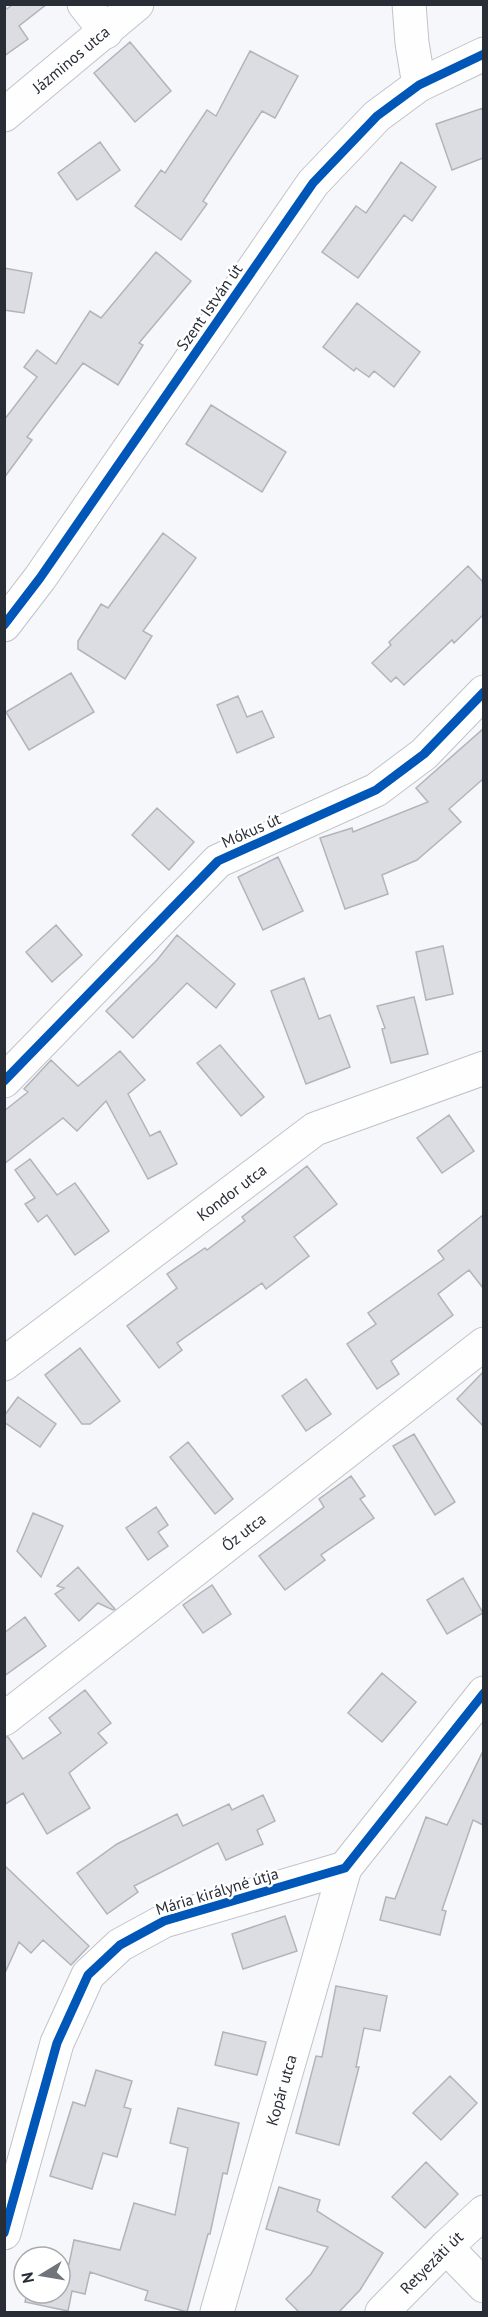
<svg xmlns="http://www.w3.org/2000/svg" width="488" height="2317" font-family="'PT Sans',sans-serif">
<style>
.building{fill:#dbdde3;stroke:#b2b4ba;stroke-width:1.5}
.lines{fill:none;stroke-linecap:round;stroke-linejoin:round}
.minor-casing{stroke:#c1c3ca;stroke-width:35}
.minor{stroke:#fefefe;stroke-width:33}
.cycleway-casing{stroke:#fff;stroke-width:13}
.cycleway{stroke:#0057b8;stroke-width:9}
.labels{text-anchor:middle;stroke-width:5;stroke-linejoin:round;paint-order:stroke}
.street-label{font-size:16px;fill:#292d36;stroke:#fff}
</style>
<rect width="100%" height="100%" fill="#f5f7fa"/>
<path class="building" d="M13 4H47L19 26 28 39 4 56V5L7 9Z
M130 42 171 91 135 122 94 73Z
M250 51 298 76 275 118 262 111 203 201 207 204 181 240 135 206 161 170 165 173 207 110 216 116Z
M483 108V158L452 170 436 124Z
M100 142 120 170 77 200 58 173Z
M401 162 436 187 412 221 404 215 358 278 322 252 356 206 366 213Z
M156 252 191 281 139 343 143 345 118 385 83 363 27 437 32 440 4 478V420L37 377 24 367 37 350 56 364 90 311 101 318Z
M4 268 32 273 24 313 4 310Z
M357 303 420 352 394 387 374 371 369 377 356 368 354 371 323 347Z
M211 405 286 452 262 492 186 444Z
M163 533 196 558 143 631 152 636 125 679 78 649V641L101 604 108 608Z
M468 566 483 582V615L454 643 452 640 404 685 396 677 391 682 372 663 391 645 389 642Z
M71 673 94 712 29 750 6 712Z
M238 696 247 717 262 711 274 737 237 753 217 705Z
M483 729V779L449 809 461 822 417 860 382 875 388 894 345 909 320 838 352 828 353 832 428 802 416 788Z
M157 808 194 842 169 870 132 835Z
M278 857 303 911 263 930 238 877Z
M56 925 82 955 52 982 26 952Z
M177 935 235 984 216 1008 187 983 133 1038 106 1011 157 960Z
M443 946 453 994 426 1000 416 952Z
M304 978 319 1019 330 1015 350 1067 306 1084 271 991Z
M414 997 428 1054 391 1063 382 1029 385 1028 377 1006Z
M220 1045 264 1097 241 1116 197 1063Z
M120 1051 145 1080 128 1094 150 1136 160 1131 177 1164 148 1179 106 1101 77 1131 63 1118 4 1164V1111L28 1092 24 1089 51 1060 78 1086Z
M449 1115 474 1151 442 1173 417 1138Z
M30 1159 57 1195 75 1183 109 1231 75 1255 47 1215 38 1222 25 1204 35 1198 15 1170Z
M307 1166 337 1204 294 1237 309 1256 266 1289 262 1283 177 1343 182 1350 159 1368 127 1326 177 1288 167 1274 205 1248 207 1250 245 1221 242 1217Z
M483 1215V1288L469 1270 438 1294 453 1315 391 1361 399 1374 377 1389 347 1344 376 1324 368 1313 444 1259 438 1251Z
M80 1348 120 1401 90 1424H82L45 1375Z
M483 1372V1426L457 1399Z
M306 1379 331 1414 306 1431 282 1396Z
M18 1397 56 1424 40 1447 4 1422V1416Z
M414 1434 455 1502 435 1515 393 1446Z
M188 1442 233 1499 215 1514 170 1457Z
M351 1476 365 1496 360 1499 374 1518 321 1555 325 1560 285 1590 259 1556 324 1507 319 1499Z
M156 1507 168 1525 158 1532 168 1546 148 1560 126 1528Z
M33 1513 63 1526 41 1577 17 1551Z
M78 1567 91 1582 115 1609 113 1610 98 1603 79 1621 55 1594 64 1588 57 1586Z
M463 1578 483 1613 447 1634 427 1600Z
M212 1585 231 1614 203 1633 183 1605Z
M25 1617 46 1646 4 1676V1633Z
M382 1673 416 1702 382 1742 348 1713Z
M85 1690 111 1723 98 1733 107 1743 69 1773 90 1808 47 1834 23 1793 4 1805V1737H8L23 1759 61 1733 49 1718Z
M483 1751V1825L473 1820 442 1910 446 1911 440 1935 380 1920 386 1897 395 1899 426 1817 447 1825Z
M263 1795 275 1821 257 1830 263 1844 226 1860 218 1843 134 1886 138 1892 107 1914 77 1873 117 1844 177 1814 183 1826 229 1804 232 1810Z
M4 1865 89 1946 71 1965 43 1940 31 1953 19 1942 4 1975Z
M285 1916 297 1951 243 1969 232 1934Z
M336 1986 387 1996 380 2031 364 2028 356 2067H359L339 2145 296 2133 316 2056 322 2057Z
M223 2032 266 2042 257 2075 215 2065Z
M96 2070 132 2081 124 2107 131 2109 117 2157 103 2153 92 2189 50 2176 73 2102 85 2106Z
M450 2076 477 2103 441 2140 413 2113Z
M178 2108 239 2123 227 2174 223 2173 210 2234H208L187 2312 145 2300 148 2291 90 2272 85 2294 72 2291 68 2311 25 2302 27 2293H60V2262L69 2264 74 2240 120 2250 134 2203 175 2215 188 2148 170 2143Z
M426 2162 458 2194 425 2228 392 2197Z
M279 2187 320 2200 317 2211 383 2253 360 2290 338 2313H300L286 2299 311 2274 328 2247 266 2229Z"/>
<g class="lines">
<defs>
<g id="minor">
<path d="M84 4 106 32"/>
<path d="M409 4 412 43 419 85"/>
<path id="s1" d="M4 115 137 4"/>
<path d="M4 625 40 578 313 183 377 116 419 85 484 54"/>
<path d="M4 1081 218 861 376 790 424 754 484 692"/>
<path id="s2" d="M4 1364 315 1129 484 1068"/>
<path id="s3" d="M4 1719 484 1344"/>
<path d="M4 2233 57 2043 88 1975 120 1945 164 1921 345 1868 484 1693"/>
<path d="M446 2247 484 2286"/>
<path id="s4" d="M217 2312 345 1868"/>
<path id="s5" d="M382 2312 446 2247 484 2212"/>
</g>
</defs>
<use href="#minor" class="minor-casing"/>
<use href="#minor" class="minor"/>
<defs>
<path id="cycleway" d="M4 625 40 578 313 183 377 116 419 85 484 54
M4 1081 218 861 376 790 424 754 484 692
M4 2233 57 2043 88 1975 120 1945 164 1921 345 1868 484 1693"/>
</defs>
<use href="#cycleway" class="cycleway-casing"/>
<use href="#cycleway" class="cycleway"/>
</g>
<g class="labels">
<g class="street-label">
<text dy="6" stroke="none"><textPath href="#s1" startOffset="87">Jázminos utca</textPath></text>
<text transform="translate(209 307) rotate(-55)" y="6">Szent István út</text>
<text transform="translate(251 830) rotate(-24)" y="6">Mókus út</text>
<text dy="6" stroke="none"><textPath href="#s2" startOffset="285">Kondor utca</textPath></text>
<text dy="6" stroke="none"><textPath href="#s3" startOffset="304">Őz utca</textPath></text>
<text transform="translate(217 1891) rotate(-17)" y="6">Mária királyné útja</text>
<text dy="6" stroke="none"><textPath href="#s4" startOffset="231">Kopár utca</textPath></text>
<text dy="6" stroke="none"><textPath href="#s5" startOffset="70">Retyezáti út</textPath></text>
</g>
</g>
<rect width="488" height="2317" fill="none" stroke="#292d36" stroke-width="12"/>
<g transform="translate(42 2275) rotate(259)"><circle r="28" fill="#ffffff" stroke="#a9abaf" stroke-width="1.5"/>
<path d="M0-4.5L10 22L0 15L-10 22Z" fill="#70747b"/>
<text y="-9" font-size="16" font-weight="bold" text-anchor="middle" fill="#292d36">N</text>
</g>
</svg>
